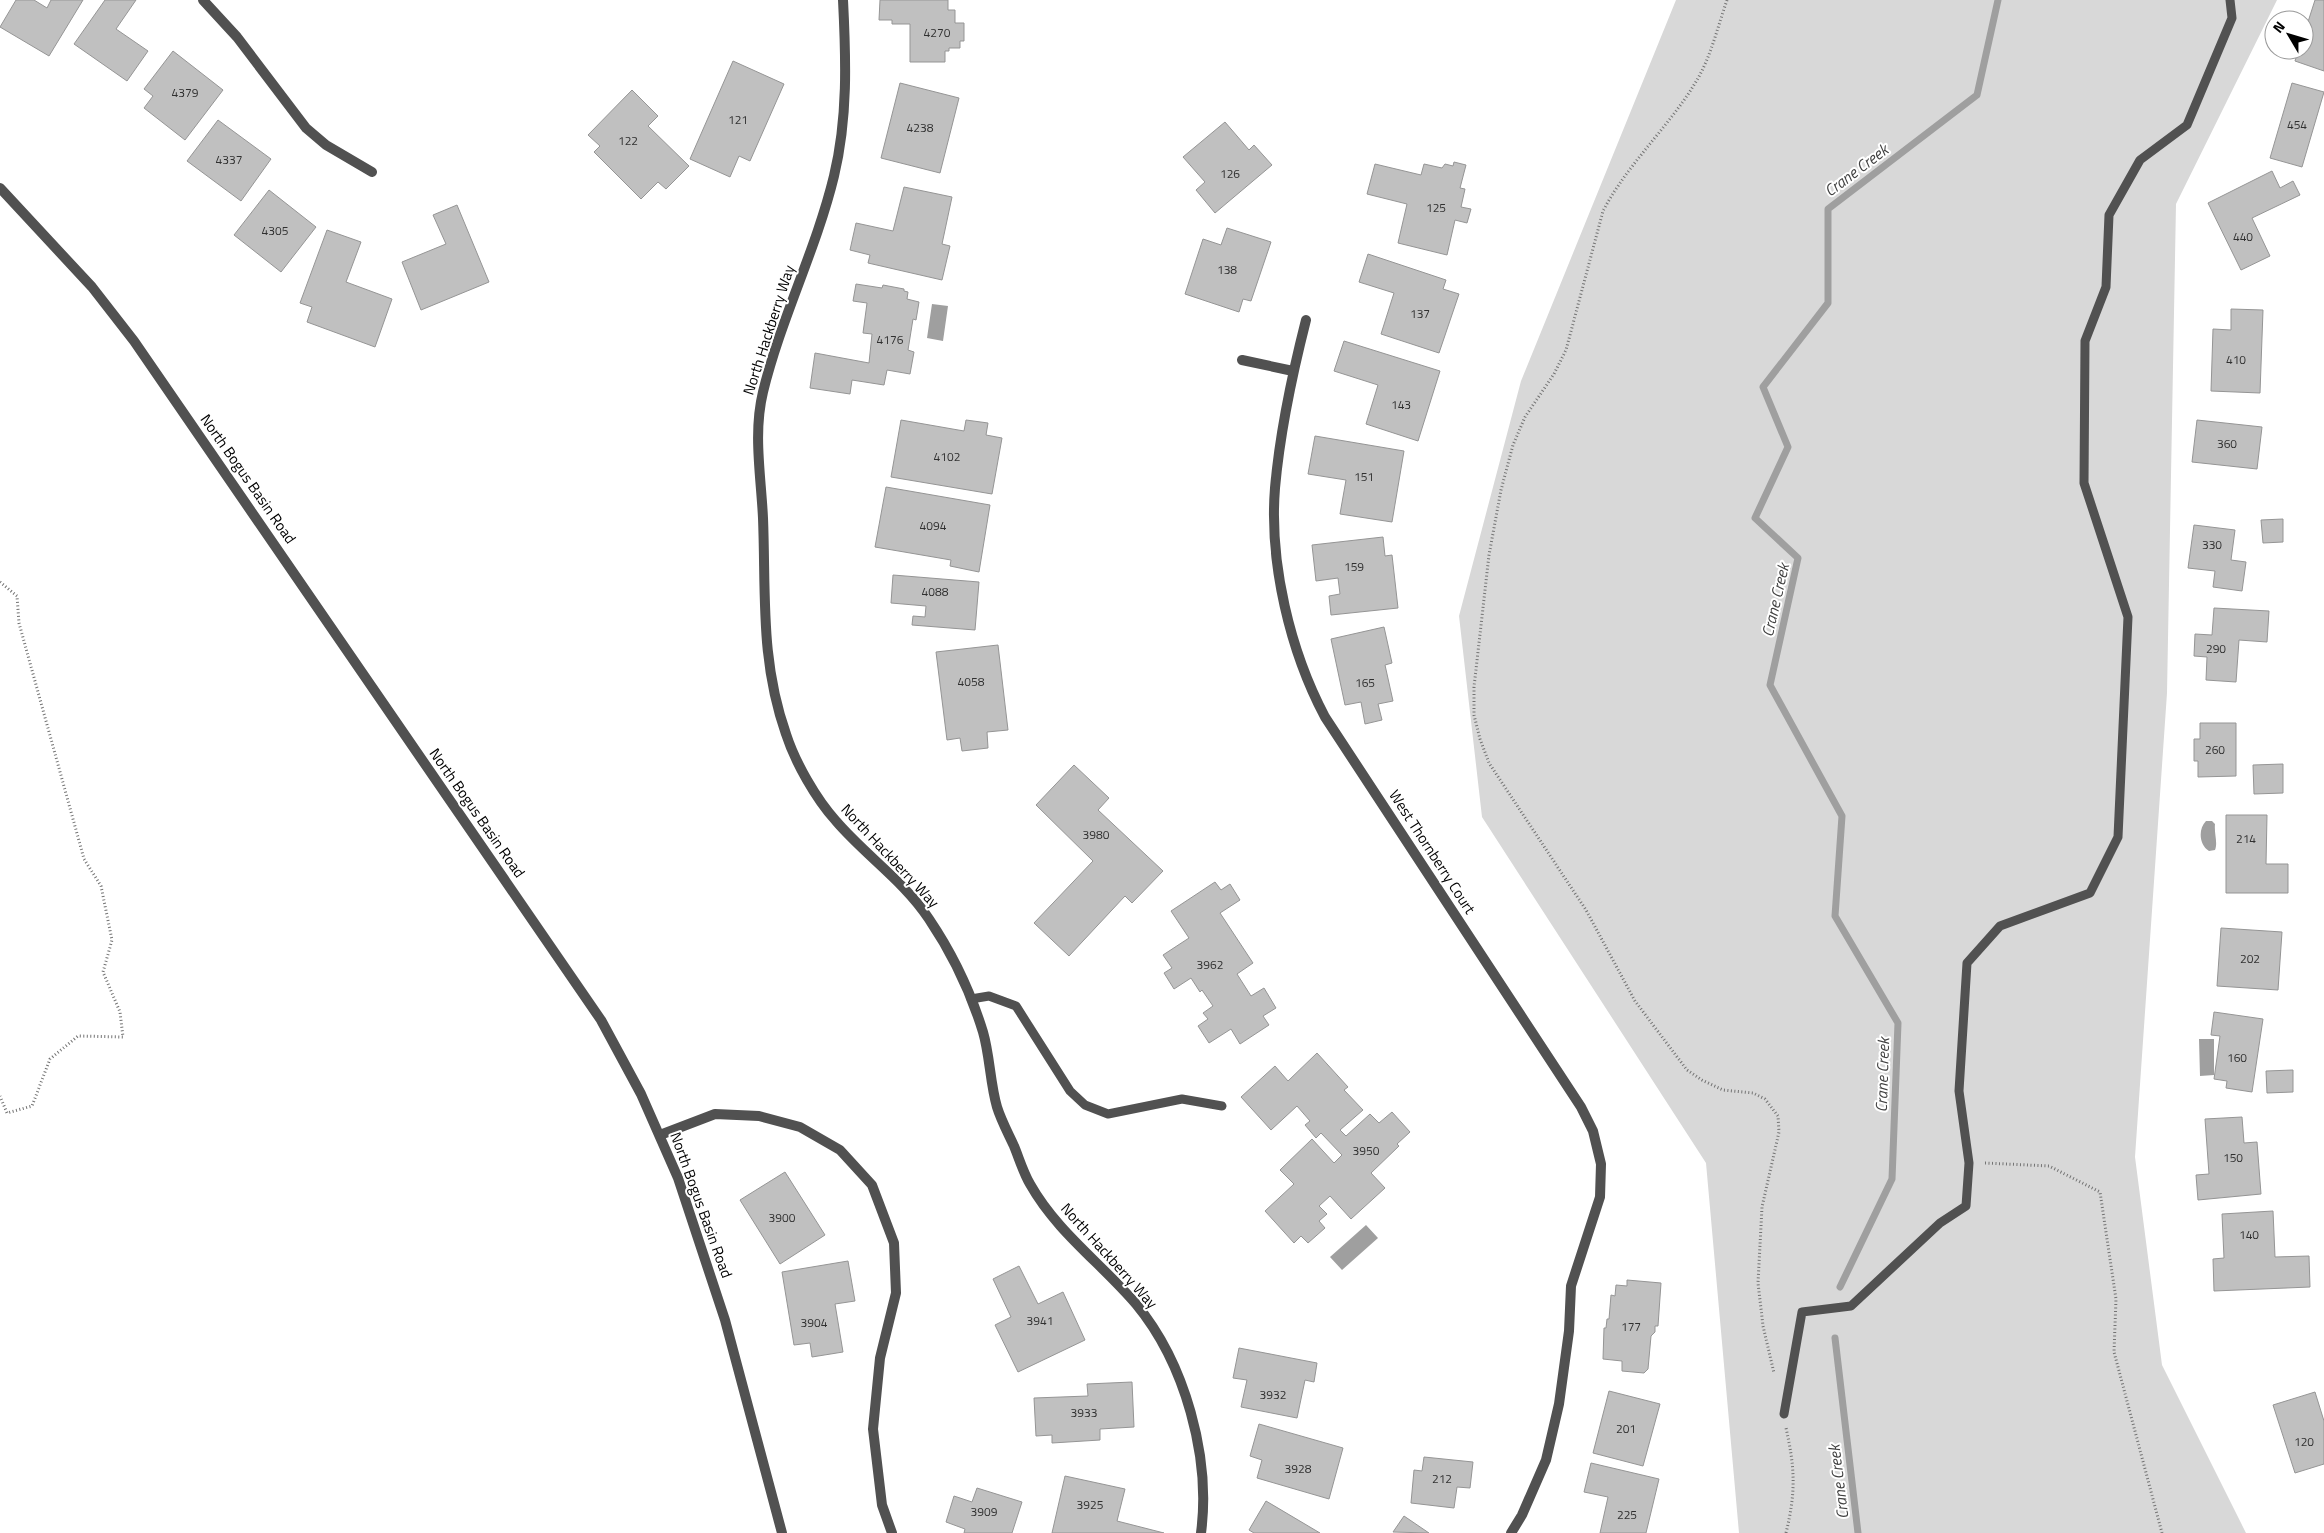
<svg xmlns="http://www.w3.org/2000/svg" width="2324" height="1533" font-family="'Titillium Web',sans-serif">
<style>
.green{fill:#d8d8d8}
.water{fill:#9f9f9f}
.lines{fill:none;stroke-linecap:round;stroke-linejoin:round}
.stream{stroke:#9f9f9f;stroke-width:7}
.building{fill:#c0c0c0;stroke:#959595}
.path{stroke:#737373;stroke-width:3;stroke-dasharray:1 2.5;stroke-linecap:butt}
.service{stroke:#515151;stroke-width:9}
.minor{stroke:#515151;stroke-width:10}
.tertiary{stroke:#515151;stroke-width:10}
.labels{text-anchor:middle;stroke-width:4;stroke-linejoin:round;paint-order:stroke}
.number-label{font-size:12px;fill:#303030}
.street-label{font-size:15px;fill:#000;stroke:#fff}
.water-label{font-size:16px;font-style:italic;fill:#404040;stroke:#fff}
</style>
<rect width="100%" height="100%" fill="#fff"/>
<path class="green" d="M1676 0H2277L2176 204 2167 693 2135 1157 2162 1365 2246 1533H1739L1706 1163 1482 817 1459 616 1521 381Z"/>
<path class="water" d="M932 304 948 306 943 341 927 338Z
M2206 821H2212L2215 824C2214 834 2218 842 2215 850L2209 851C2199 845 2198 829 2206 821Z
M2199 1039H2214V1075L2200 1076Z
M1366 1225 1378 1238 1342 1270 1330 1257Z"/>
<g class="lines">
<path class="stream" d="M1840 1287 1892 1179 1898 1023 1835 916 1842 816 1770 685 1798 558 1755 518 1788 447 1763 387 1828 303V209L1977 95 1998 0
M1835 1338 1858 1533"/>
</g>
<path class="building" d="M16 0H34L47 8 51 0H83L49 56 0 27Z
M105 0H136L116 29 148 51 127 81 74 44Z
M880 0H948V10H955V23H964V41H960V48H949V51H945V62H910V24H892V20H879Z
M2315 0H2324V71L2295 61 2298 50H2304V24L2307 25Z
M173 51 223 90 185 140 144 108 153 96 144 89Z
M733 61 784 84 750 161 739 156 730 177 690 159Z
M900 83 959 98 940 173 881 158Z
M2292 83 2324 92 2302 167 2270 158Z
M632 90 658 116 648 126 689 166 666 189 658 182 641 199 594 152 600 146 588 135Z
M218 120 271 159 241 201 187 161Z
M1225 122 1249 150 1254 145 1272 165 1215 213 1196 190 1205 182 1183 157Z
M1454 162 1466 165 1460 188 1465 189 1461 207 1471 209 1467 223 1455 220 1447 255 1398 243 1407 204 1367 194 1375 164 1421 175 1424 164 1442 168 1445 164 1453 166Z
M2272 171 2280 188 2293 181 2300 195 2252 218 2270 256 2241 270 2208 203Z
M904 187 952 197 942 244 950 246 942 280 868 263 870 255 850 250 856 223 893 231Z
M269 190 316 227 281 272 234 235Z
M457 205 489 282 421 310 402 262 446 244 433 215Z
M1227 228 1271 242 1251 301 1243 299 1239 312 1185 294 1203 239 1221 245Z
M327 230 361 242 346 282 392 299 375 347 307 322 312 307 300 303Z
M1368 254 1446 280 1443 289 1459 294 1439 353 1381 334 1394 293 1359 282Z
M856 284 882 288 883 285 904 289V291L908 292 907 299 919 302 916 320 913 319 908 350 914 352 910 374 887 370 884 385 852 380 850 394 810 388 815 353 869 363 872 334 863 333 867 303 853 301Z
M2231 309 2263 310 2260 393 2211 391 2213 329 2231 330Z
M1344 341 1440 371 1418 441 1366 424 1378 385 1334 371Z
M901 420 964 431 966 420 988 423 986 435 1002 438 992 494 891 477Z
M2197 420 2262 427 2257 469 2192 462Z
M1315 436 1404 451 1392 522 1340 514 1346 480 1308 474Z
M886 487 990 505 979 572 950 566 951 560 875 547Z
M2283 519V542L2263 543 2261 520Z
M2194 525 2235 530 2231 560 2246 562 2242 591 2213 587 2215 571 2188 568Z
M1383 537 1385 556 1392 555 1398 608 1331 615 1329 596 1340 594 1338 578 1316 581 1312 545Z
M893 575 979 582 975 630 912 625 913 616 925 617 926 606 891 603Z
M2214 608 2269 611 2267 642 2239 640 2236 682 2206 680 2207 657 2194 656 2195 634 2212 635Z
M1384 627 1392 663 1385 665 1393 701 1378 704 1382 720 1365 724 1361 702 1345 705 1331 639Z
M998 645 1008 730 987 732 988 748 962 751 960 738 947 740 936 652Z
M2200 723H2236V776L2198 777V761H2194V739H2200Z
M2283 764V793L2254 794 2253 765Z
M1074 765 1109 798 1098 810 1163 871 1132 903 1125 896 1069 956 1034 923 1093 861 1036 805Z
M2226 815H2267L2266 864H2288V893H2226Z
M1215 882 1221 890 1230 884 1240 900 1220 913 1253 963 1237 974 1251 996 1264 988 1276 1008 1263 1016 1269 1025 1240 1044 1231 1029 1209 1043 1198 1026 1208 1019 1203 1013 1213 1006 1202 990 1200 992 1191 978 1174 989 1164 973 1172 968 1163 955 1189 938 1171 911Z
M2221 928 2282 932 2278 990 2217 986Z
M2214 1012 2263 1019 2252 1092 2226 1088 2227 1081 2214 1079 2220 1036 2211 1035Z
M1317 1053 1348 1087 1344 1090 1363 1110 1340 1130 1346 1136 1370 1114 1379 1123 1392 1112 1410 1132 1397 1144 1399 1146 1371 1173 1385 1188 1351 1219 1330 1196 1319 1206 1327 1214 1319 1221 1325 1228 1308 1243 1301 1236 1294 1243 1265 1211 1294 1184 1280 1170 1312 1139 1334 1163 1342 1155 1321 1133 1316 1138 1305 1125 1310 1121 1297 1106 1271 1130 1241 1097 1275 1066 1288 1081Z
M2293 1070V1092L2267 1093 2266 1071Z
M2242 1117 2244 1143 2257 1142 2261 1194 2198 1200 2196 1175 2209 1174 2205 1119Z
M785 1172 825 1235 780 1264 740 1200Z
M2273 1211 2275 1257 2309 1256 2310 1287 2214 1291 2213 1259 2224 1258 2222 1214Z
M848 1261 855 1301 835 1304 843 1352 812 1357 810 1343 794 1345 782 1272Z
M1019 1266 1038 1304 1063 1292 1085 1340 1018 1372 995 1325 1011 1317 993 1279Z
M1627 1280 1661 1283 1658 1326H1655V1332L1651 1336 1648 1369 1644 1373 1622 1371V1361L1603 1359 1604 1328H1606L1607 1319H1609L1611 1295 1615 1296 1616 1285 1627 1286Z
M1239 1348 1317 1363 1314 1382 1305 1380 1297 1418 1241 1407 1247 1380 1233 1378Z
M1132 1382 1134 1427 1100 1429V1440L1052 1443V1435L1036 1436 1034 1398 1088 1396 1087 1384Z
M1609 1391 1660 1404 1643 1466 1593 1453Z
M2315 1392 2324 1421V1464L2295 1473 2273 1405Z
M1259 1424 1343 1448 1329 1499 1257 1478 1262 1460 1250 1456Z
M1424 1457 1473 1462 1470 1488 1457 1487 1454 1508 1411 1503 1414 1470 1422 1471Z
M1591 1463 1659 1479 1646 1533H1600L1608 1497 1584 1492Z
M1065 1476 1125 1489 1117 1521 1164 1533H1052Z
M977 1488 1022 1502 1012 1533H964L965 1529 946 1522 954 1496 972 1502Z
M1266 1501 1320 1533H1254L1249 1530Z
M1404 1516 1429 1533 1393 1532Z"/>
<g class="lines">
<path class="path" d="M1727 0C1718 26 1711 56 1697 80 1670 126 1628 163 1603 211L1566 350 1554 374 1525 417 1513 445 1501 490 1489 555 1474 687V715L1480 739 1489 763 1586 910 1635 1001 1687 1070 1702 1080 1723 1090 1753 1093 1765 1099 1778 1116 1779 1132 1762 1207 1758 1283 1763 1326 1774 1373
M0 582 17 596 19 623 84 859 101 886 112 940 103 972 120 1012 123 1037 78 1036 50 1059 32 1106 7 1113 0 1096
M1985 1163 2049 1166 2100 1192 2116 1299 2114 1352 2162 1533
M1786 1533C1796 1492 1795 1468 1786 1428"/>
<path class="service" d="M971 999 989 996 1016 1006 1070 1091 1085 1105 1108 1114 1182 1099 1222 1106
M1784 1414 1802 1312 1851 1306 1940 1223 1966 1206 1969 1163 1959 1091 1967 963 2000 926 2090 893 2118 837 2128 617 2084 483 2085 341 2106 287 2109 215 2140 160 2187 125 2232 18 2230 0"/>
<path class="minor" d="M203 0 237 37 306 128 326 145 372 172
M843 0C846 59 848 118 834 176 816 250 781 318 763 392 753 433 761 476 763 518 766 594 760 660 786 734 795 762 816 799 836 821 865 855 904 881 929 919 952 953 971 993 983 1032 990 1056 990 1083 997 1107 1001 1120 1008 1133 1014 1146 1019 1158 1023 1172 1030 1184 1057 1232 1101 1263 1136 1304 1185 1363 1211 1457 1201 1533
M1306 320C1292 375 1280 431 1275 488 1269 563 1290 651 1325 717L1581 1107 1593 1131 1601 1164 1600 1197 1571 1286 1569 1331 1559 1404 1546 1460 1522 1515 1511 1533
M1242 360 1293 371
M660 1135 715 1114 759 1116 800 1127 840 1150 872 1185 894 1243 896 1293 880 1358 873 1429 882 1505 892 1533"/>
<path class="tertiary" d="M0 188 92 287 134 341 601 1020 641 1094 678 1178 725 1320 782 1533"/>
</g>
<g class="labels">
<g class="number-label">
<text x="937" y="37">4270</text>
<text x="185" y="97">4379</text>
<text x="738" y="124">121</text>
<text x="2297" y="129">454</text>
<text x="920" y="132">4238</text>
<text x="628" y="145">122</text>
<text x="229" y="164">4337</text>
<text x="1230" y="178">126</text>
<text x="1436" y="212">125</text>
<text x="275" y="235">4305</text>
<text x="2243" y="241">440</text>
<text x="1227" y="274">138</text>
<text x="1420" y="318">137</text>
<text x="890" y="344">4176</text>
<text x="2236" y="364">410</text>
<text x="1401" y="409">143</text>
<text x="2227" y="448">360</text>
<text x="947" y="461">4102</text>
<text x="1364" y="481">151</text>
<text x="933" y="530">4094</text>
<text x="2212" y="549">330</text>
<text x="1354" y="571">159</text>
<text x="935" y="596">4088</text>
<text x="2216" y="653">290</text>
<text x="971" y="686">4058</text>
<text x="1365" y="687">165</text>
<text x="2215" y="754">260</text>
<text x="1096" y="839">3980</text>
<text x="2246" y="843">214</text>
<text x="2250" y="963">202</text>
<text x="1210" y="969">3962</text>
<text x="2237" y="1062">160</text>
<text x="1366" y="1155">3950</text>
<text x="2233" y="1162">150</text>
<text x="782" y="1222">3900</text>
<text x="2249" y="1239">140</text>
<text x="1040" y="1325">3941</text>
<text x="814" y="1327">3904</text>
<text x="1631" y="1331">177</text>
<text x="1273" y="1399">3932</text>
<text x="1084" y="1417">3933</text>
<text x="1626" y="1433">201</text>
<text x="2304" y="1446">120</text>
<text x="1298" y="1473">3928</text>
<text x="1442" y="1483">212</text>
<text x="1090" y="1509">3925</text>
<text x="984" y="1516">3909</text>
<text x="1627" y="1519">225</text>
</g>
<g class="street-label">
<text transform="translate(769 330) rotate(-72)" y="5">North Hackberry Way</text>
<text transform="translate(248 479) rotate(55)" y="5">North Bogus Basin Road</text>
<text transform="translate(477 813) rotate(55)" y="5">North Bogus Basin Road</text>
<text transform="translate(1432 852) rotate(57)" y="5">West Thornberry Court</text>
<text transform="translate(890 856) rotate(47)" y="5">North Hackberry Way</text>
<text transform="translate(701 1205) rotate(70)" y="5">North Bogus Basin Road</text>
<text transform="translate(1109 1256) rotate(48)" y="5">North Hackberry Way</text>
</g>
<g class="water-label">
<text transform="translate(1856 170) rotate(-37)" y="6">Crane Creek</text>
<text transform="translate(1775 600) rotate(-77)" y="6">Crane Creek</text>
<text transform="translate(1882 1075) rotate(-88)" y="6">Crane Creek</text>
<text transform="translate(1838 1482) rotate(-97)" y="6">Crane Creek</text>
</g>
</g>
<g transform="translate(2289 35) rotate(308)"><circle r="24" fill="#ffffff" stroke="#999999"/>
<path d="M0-4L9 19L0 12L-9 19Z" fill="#000000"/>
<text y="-8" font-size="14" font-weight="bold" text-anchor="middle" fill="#000000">N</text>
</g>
</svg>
